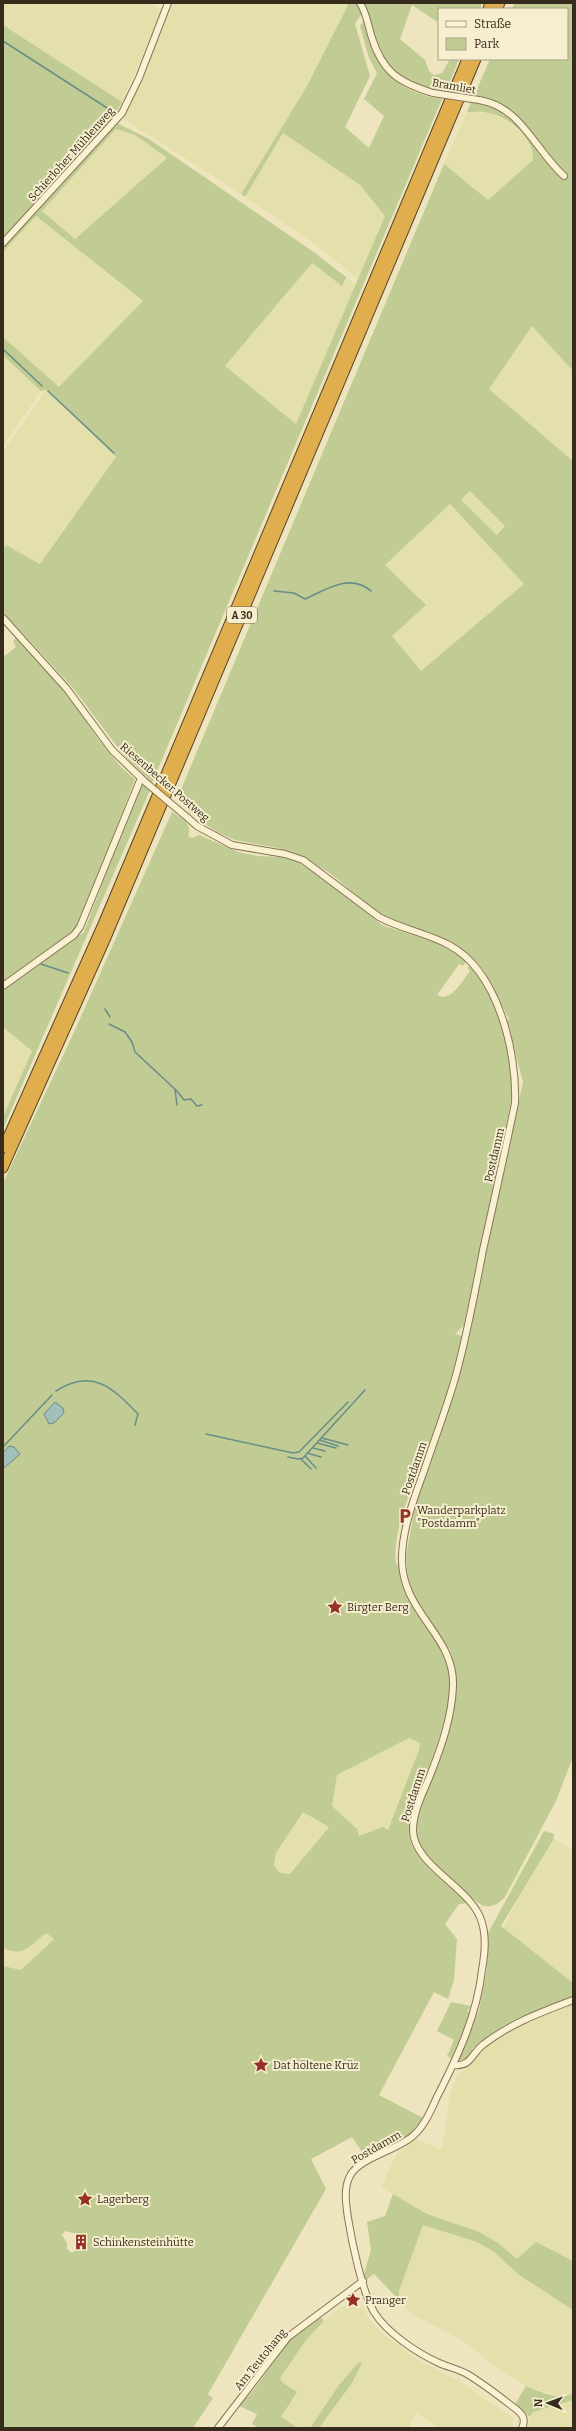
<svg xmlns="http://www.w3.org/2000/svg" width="576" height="2431" font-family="Bitter,serif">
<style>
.farmland{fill:#e4e0ac}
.green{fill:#c0cc93;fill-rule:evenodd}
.water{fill:#a2c0ba;stroke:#698d88}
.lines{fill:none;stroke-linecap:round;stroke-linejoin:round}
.stream{stroke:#698d88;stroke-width:1.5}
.minor-casing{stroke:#877557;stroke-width:8}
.highway-casing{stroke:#54432c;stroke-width:11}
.minor{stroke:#f9f1d2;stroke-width:6}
.highway{stroke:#e0ae4d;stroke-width:9}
.minor-bridge-casing{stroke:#877557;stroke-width:8;stroke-linecap:butt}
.minor-bridge{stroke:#f9f1d2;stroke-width:6}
.labels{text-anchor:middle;stroke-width:4;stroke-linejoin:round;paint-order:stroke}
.shield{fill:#f6eece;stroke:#706651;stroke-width:1}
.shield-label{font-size:10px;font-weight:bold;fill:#362b1c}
.street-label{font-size:11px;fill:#362b1c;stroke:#f6eece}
.poi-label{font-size:11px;fill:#362b1c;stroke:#f6eece;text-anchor:start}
</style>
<rect width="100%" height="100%" fill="#eee5bf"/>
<path class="farmland" d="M3 3H150L162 10 122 102 3 25Z
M173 3H349L307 86 241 194 123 119Z
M467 112 490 113 504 119 522 134 533 152V160L488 201 444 164Z
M116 129 135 135 167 158 75 239 42 211Z
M283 133 360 185 385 216 358 279 316 245 245 197Z
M36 216 143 302 59 388 3 337V252Z
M312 263 342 286 346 277 356 284 296 424 225 366Z
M532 326 573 371V461L489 389Z
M5 357 41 391 3 447V359Z
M46 390 116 457 40 564 6 545 3 551V452Z
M470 491 505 526 497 535 460 500Z
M450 504 524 584 421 672 392 636 385 565Z
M3 1027 32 1051 3 1117Z
M409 1738 420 1743 419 1750 388 1830 383 1827 359 1836 357 1829 332 1806 337 1775Z
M303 1811 329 1826 290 1874 280 1873 274 1866 276 1853Z
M549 1835 573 1851V1983L503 1929Z
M46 1933 54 1939 21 1970 3 1966V1947L12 1953 22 1952Z
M573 2003V2261L536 2242 517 2259 498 2243 479 2232 427 2214 381 2187 396 2155 411 2141 416 2139 442 2150 450 2094 457 2076 467 2068 480 2051 507 2030Z
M423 2225 477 2242 493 2251 519 2275 573 2310V2393L568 2396H558L526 2386 492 2364 462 2340 415 2316 402 2304 399 2300V2291Z
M348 2305 364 2309 372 2323 383 2334 420 2361 461 2382 513 2418V2428H437L417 2412 410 2423V2428H319L359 2362 339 2385 310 2428H298L284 2421 281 2417 283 2383 280 2378 281 2374 306 2340 324 2321 340 2308Z
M573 2400V2428H526L533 2412Z"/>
<path class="green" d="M349 3H357L362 13 355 24 370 76 345 127 369 148 384 116 364 99 377 73 369 58 360 26 364 21 366 22C371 35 374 51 381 63 392 85 420 96 442 99L152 783 122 753 73 688 3 612V551L6 545 40 564 116 457 46 390 41 391 5 357 3 359V337L59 387 143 301 36 216 3 252V245L117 123 149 139 315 253 346 277 342 286 312 263 225 366 296 424 385 216 360 185 283 133 245 197 241 194 307 86ZM116 129 135 135 167 158 75 239 42 211Z
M363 3H482L480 9H439V23L412 5 400 39 425 60 429 71 434 75 442 73 450 59H459L446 91C409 87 386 75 375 38 371 26 370 14 363 3Z
M514 3H573V371L532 326 489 389 573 461V1757L556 1801 505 1897C499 1903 493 1908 484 1906 477 1905 424 1853 420 1845 415 1835 416 1825 418 1815L455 1694 454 1662 450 1650 416 1602 408 1577 406 1556 415 1508 453 1395 462 1362 523 1082 507 1021 509 1019 483 969 461 948 430 932 405 926 379 914 331 874 302 856 278 848 235 840 219 833 202 822 200 816 191 813 177 799 444 164 488 200 533 160C535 139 508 116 489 113 481 111 474 112 467 112L490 59H567V9H512ZM470 491 505 526 497 535 461 500ZM450 504 524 584 421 671 392 636 426 605 385 565Z
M3 25 122 102 112 120 3 239Z
M17 637 75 703 98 739 121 767 135 779 80 924 72 932 3 981V657L16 647 13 641Z
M143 784 150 790 3 1129V1117L32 1051 3 1027V989L84 932 138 787Z
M172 812C182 819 193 823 188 836L192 838 199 835 238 852 257 856 281 857 298 862 331 884 382 925 440 944 466 960 463 966 459 964 437 995C451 1003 462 981 470 971L467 968 471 966C499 995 516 1068 510 1106L464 1325 455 1334 462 1336 445 1401 420 1474 418 1471C408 1499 392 1534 396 1564L399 1565C400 1600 424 1621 441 1648 468 1690 426 1768 413 1809 411 1820 407 1832 411 1843 419 1864 452 1888 469 1903L459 1904 445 1924 457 1939 454 1980 448 1999 434 1992 379 2095 423 2118 411 2133 366 2158 352 2137 311 2159 326 2189 208 2394 213 2398 193 2428H3V1966L21 1970 54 1939 46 1933C31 1944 22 1960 3 1947V1469L17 1456 9 1446 3 1453V1183L75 1030ZM409 1738 420 1743 419 1750 388 1830 383 1827 359 1836 357 1829 332 1806 337 1775ZM303 1812 329 1827 290 1874 280 1873 274 1866 276 1853ZM65 2231 85 2236 88 2241 72 2253 67 2249V2243L62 2235Z
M544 1831 554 1834 553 1840 501 1926 573 1983V1997L504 2025 473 2048 469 2058 459 2061 458 2059 479 2010 487 1969 488 1933Z
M451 2002 471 2006 467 2011 471 2014 451 2058 447 2056 454 2040 437 2031Z
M393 2194 427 2214 479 2232 498 2243 517 2259 536 2242 573 2261V2310L519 2275 493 2251 477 2242 423 2225 399 2291V2300L374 2274 366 2280 364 2274 371 2250 367 2222 385 2216Z
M321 2317 324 2321 306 2340 280 2378 283 2383 297 2392 281 2417 298 2428H260L252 2424 257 2414 239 2406 252 2392 291 2339Z
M359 2362 362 2363 352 2383 319 2428H310L339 2385Z
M526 2386C539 2391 560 2402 573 2393V2400L533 2412 530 2417 515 2404Z"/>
<path class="water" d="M55 1402 63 1408 64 1413 54 1423 49 1424 44 1414Z
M9 1446 14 1447 20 1454 3 1469V1453Z"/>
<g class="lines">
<path class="stream" d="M3 41 115 113
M3 349 42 386
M48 391 114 453
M274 591 294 593 305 599C327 589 350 573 371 591
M41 964 68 973
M3 982 22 969
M105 1009 110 1017
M109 1024 125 1032 132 1042 135 1052 177 1091 184 1100 191 1099 197 1106 202 1105
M175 1089 177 1105
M56 1391C92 1368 112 1387 138 1414L135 1425
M206 1434 293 1453 299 1452 348 1402
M322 1438 348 1445
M320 1440 338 1446
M317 1443 336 1448
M3 1447 52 1395
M313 1448 325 1451
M307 1453 321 1457
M305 1456 316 1468
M288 1457 298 1459 303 1458 365 1390
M301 1459 311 1469"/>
<defs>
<path id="minor" d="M360 3C367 14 368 26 372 38 383 73 400 83 433 93
M479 100C522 107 534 149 564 176
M3 243 122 113 139 78 168 3
M3 618 67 689 112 750 144 781
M188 818 197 826 232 845 285 854 303 860 379 917C401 929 427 933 449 945 498 971 517 1052 515 1103 505 1152 494 1201 483 1250 475 1292 467 1335 456 1375 447 1407 435 1438 425 1468 415 1496 403 1526 402 1556 400 1613 455 1634 453 1686 452 1716 442 1745 431 1773 424 1791 413 1811 413 1830 413 1864 467 1886 480 1917 487 1934 485 1952 482 1970 477 2015 458 2056 437 2097 431 2110 425 2125 414 2135 398 2150 362 2157 351 2174 343 2187 346 2204 348 2218 352 2243 362 2291 374 2312 387 2333 417 2353 439 2363 448 2367 458 2369 467 2374 484 2384 500 2397 516 2409 523 2415 526 2419 522 2428
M3 986 74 935 80 927 141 778
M453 2065C471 2068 472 2052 484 2044 511 2023 542 2012 573 2000
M218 2428 288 2337 363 2281"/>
<path id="highway" d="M488 9 490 3
M497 9 500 3
M3 1148 103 924 467 59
M3 1168 105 940 476 59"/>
</defs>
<use href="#minor" class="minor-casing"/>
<use href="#highway" class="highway-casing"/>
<use href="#minor" class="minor"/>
<use href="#highway" class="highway"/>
<defs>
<path id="minor-bridge" d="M433 93 479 100
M144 781 188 818"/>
</defs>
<use href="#minor-bridge" class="minor-bridge-casing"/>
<use href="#minor-bridge" class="minor-bridge"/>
</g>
<defs>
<symbol id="parking-bare" viewBox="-9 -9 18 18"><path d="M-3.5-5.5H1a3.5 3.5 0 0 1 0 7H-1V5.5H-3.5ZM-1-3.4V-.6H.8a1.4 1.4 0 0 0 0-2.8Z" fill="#963126" stroke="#f6eece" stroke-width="2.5" paint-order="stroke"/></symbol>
<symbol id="sight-bare" viewBox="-9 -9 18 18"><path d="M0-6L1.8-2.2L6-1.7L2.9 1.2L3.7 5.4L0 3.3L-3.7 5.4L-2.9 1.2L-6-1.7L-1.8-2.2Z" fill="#963126" stroke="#f6eece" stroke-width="2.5" paint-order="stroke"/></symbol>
<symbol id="building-bare" viewBox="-9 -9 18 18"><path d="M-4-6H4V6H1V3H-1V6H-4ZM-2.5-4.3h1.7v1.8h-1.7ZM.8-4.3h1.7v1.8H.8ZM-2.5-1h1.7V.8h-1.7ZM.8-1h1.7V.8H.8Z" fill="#963126" stroke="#f6eece" stroke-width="2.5" paint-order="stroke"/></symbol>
</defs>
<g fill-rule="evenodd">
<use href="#parking-bare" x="394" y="1505" width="22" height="22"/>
<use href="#sight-bare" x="324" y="1596" width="22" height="22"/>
<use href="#sight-bare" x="250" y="2054" width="22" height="22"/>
<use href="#sight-bare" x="74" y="2188" width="22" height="22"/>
<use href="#building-bare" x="70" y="2231" width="22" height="22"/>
<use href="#sight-bare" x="342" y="2289" width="22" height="22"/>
</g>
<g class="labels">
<rect class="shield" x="227" y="607" width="30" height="16" rx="3"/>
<g class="shield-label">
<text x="242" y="619">A 30</text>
</g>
<g class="street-label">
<text transform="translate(454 86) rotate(10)" y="4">Bramliet</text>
<text transform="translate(71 154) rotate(-48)" y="4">Schierloher Mühlenweg</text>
<text transform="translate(165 782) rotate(41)" y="4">Riesenbecker Postweg</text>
<text transform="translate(494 1155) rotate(-77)" y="4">Postdamm</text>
<text transform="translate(414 1468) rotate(-71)" y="4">Postdamm</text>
<text transform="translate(413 1795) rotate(-72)" y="4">Postdamm</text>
<text transform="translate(376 2147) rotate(-30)" y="4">Postdamm</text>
<text transform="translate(260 2359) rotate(-51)" y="4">Am Teutohang</text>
</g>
<g class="poi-label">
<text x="417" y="1514">Wanderparkplatz<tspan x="417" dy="13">"Postdamm"</tspan></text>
<text x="347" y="1611">Birgter Berg</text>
<text x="273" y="2069">Dat höltene Krüz</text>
<text x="97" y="2203">Lagerberg</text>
<text x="93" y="2246">Schinkensteinhütte</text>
<text x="365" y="2304">Pranger</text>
</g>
</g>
<rect width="576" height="2431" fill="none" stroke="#362b1c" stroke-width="8"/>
<rect x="438" y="8" width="130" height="52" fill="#f6eece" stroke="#a9a087"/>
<rect x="446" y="21" width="20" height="6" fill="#f9f1d2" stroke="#a9a087"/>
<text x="474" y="28" font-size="12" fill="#362b1c">Straße</text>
<rect x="446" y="38" width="20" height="12" fill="#c0cc93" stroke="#a9a087"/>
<text x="474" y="48" font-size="12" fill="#362b1c">Park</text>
<g transform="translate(548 2403) rotate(271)" stroke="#f6eece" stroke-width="3" paint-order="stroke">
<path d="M0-3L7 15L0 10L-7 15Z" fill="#362b1c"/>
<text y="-6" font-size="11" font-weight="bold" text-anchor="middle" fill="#362b1c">N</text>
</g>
</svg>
